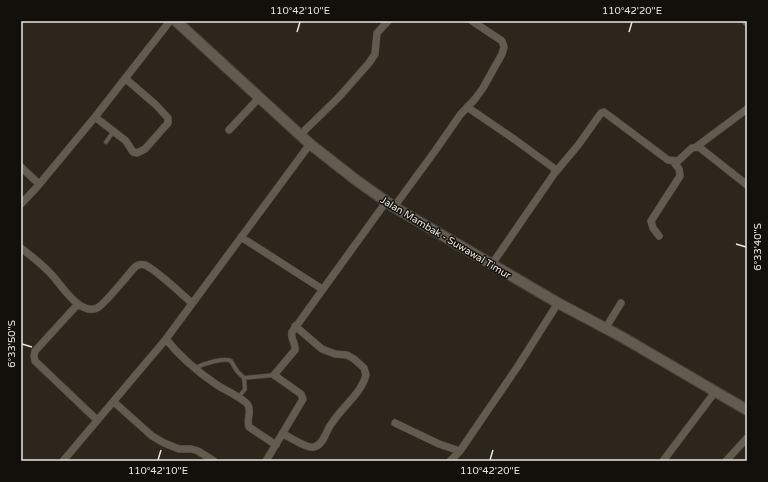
<svg xmlns="http://www.w3.org/2000/svg" width="768" height="482" font-family="'Varela Round',sans-serif">
<style>
.lines{fill:none;stroke-linecap:round;stroke-linejoin:round}
.lane-casing{stroke:#47433a;stroke-width:5}
.street-casing{stroke:#47433a;stroke-width:8}
.secondary-casing{stroke:#47433a;stroke-width:12}
.lane{stroke:#625b4f;stroke-width:3.5}
.street{stroke:#625b4f;stroke-width:7}
.secondary{stroke:#625b4f;stroke-width:10}
.ticks{fill:none;stroke:#eae6e0;stroke-width:1.5}
.labels{text-anchor:middle;stroke-width:3;stroke-linejoin:round;paint-order:stroke}
.street-label{font-size:10px;fill:#eae6e0;stroke:#12100b}
.neatline{fill:none;stroke:#eae6e0;stroke-width:1.5}
.ticks-label{font-size:10px;text-anchor:middle;fill:#eae6e0}
</style>
<rect width="100%" height="100%" fill="#2c261c"/>
<g class="lines">
<defs>
<path id="lane" d="M106 142 113 132
M195 368C203 364 224 357 231 361L237 371 244 378
M238 398 245 389 244 378 274 375"/>
<path id="street" d="M745 21 747 23
M467 107 514 139 555 169 554 174 492 264
M95 117 126 141 133 152 137 153 145 149 168 123V118L156 105 126 79
M229 130 259 98
M300 135 339 97 369 63 375 54 377 33 388 21
M696 147 747 109
M21 167 39 184
M554 174 579 144 601 113 604 112 668 160 678 161 692 148 699 147 747 185
M21 204 37 187 95 117 170 21
M394 207 435 151 460 115 475 99 483 88 502 54 504 47 502 41 472 21
M659 236 653 228 651 221 680 176 679 169 673 161
M241 237 322 289
M21 248C31 256 42 264 51 274 61 284 79 316 97 308 104 305 127 276 134 268 137 265 141 264 145 265 157 270 181 294 192 303
M78 304 35 351 34 356 35 361 97 420
M605 329 621 303
M166 339C180 357 198 372 217 385 225 390 243 398 248 405 252 412 246 420 249 427L276 445
M114 402 152 436 164 443 179 449H191L198 451 214 461
M395 423 439 444 460 451
M283 434C290 437 307 449 314 447 324 445 326 430 332 423 342 407 361 394 366 375L364 368 354 359 347 355 335 354 322 349 295 326
M63 461 166 339 310 144
M266 461 303 399 301 394 274 375 295 350C296 343 290 339 292 332L386 202
M450 461 460 451 518 366 558 303
M663 461 715 392
M726 461 747 438"/>
<path id="secondary" d="M176 21 310 144 356 180 394 207 558 303 622 337 747 410"/>
</defs>
<use href="#lane" class="lane-casing"/>
<use href="#street" class="street-casing"/>
<use href="#secondary" class="secondary-casing"/>
<use href="#lane" class="lane"/>
<use href="#street" class="street"/>
<use href="#secondary" class="secondary"/>
</g>
<path class="ticks" d="M297 32 300 22M629 32 632 22M736 244 746 247M22 344 32 347M158 460 161 450M490 460 493 450"/>
<g class="labels">
<g class="street-label">
<text transform="translate(446 237) rotate(31)" y="4">Jalan Mambak - Suwawal Timur</text>
</g>
</g>
<rect width="768" height="482" fill="none" stroke="#12100b" stroke-width="44"/>
<rect x="22" y="22" width="724" height="438" class="neatline"/>
<g class="ticks-label">
<text x="300" y="14">110°42'10"E</text>
<text x="632" y="14">110°42'20"E</text>
<text transform="translate(757 247) rotate(-90)" y="4">6°33'40"S</text>
<text transform="translate(11 344) rotate(-90)" y="4">6°33'50"S</text>
<text x="158" y="474">110°42'10"E</text>
<text x="490" y="474">110°42'20"E</text>
</g>
</svg>
